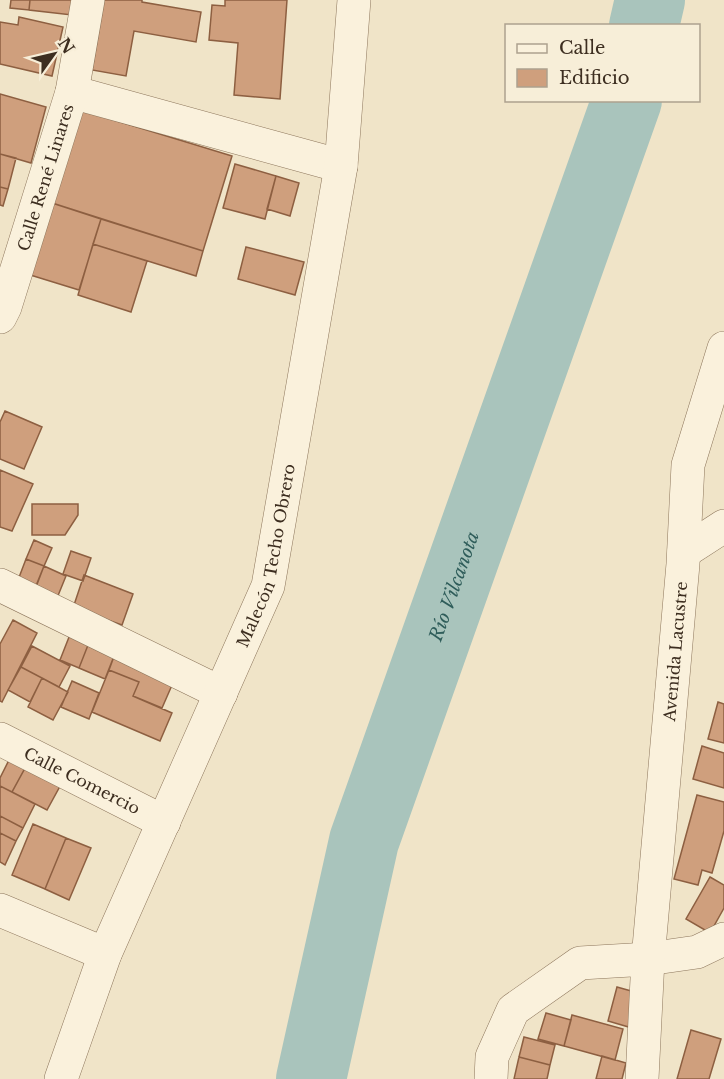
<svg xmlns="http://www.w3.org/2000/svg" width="724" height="1079" font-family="'Libre Baskerville',serif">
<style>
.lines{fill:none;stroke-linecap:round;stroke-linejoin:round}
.river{stroke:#a9c4bc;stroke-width:70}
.building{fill:#cf9f7d;stroke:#8d5f41;stroke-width:1.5}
.minor-casing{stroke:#8d765c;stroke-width:34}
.minor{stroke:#faf1dc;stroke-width:33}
.labels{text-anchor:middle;stroke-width:6;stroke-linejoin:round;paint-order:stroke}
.street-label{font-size:16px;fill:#3d2e20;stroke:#f7eed8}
.water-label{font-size:18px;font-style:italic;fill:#2f5d5a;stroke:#f7eed8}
</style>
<rect width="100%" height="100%" fill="#f0e4c8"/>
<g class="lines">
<g class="river">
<path d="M644 26 650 0"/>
<path id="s1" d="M311 1079 364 841 627 100"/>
</g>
</g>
<path class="building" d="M11 0H30L29 10 10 8Z
M30 0H74L72 15 29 10Z
M104 0H142V2L201 12 196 42 134 31 126 76 92 70Z
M225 0H287L280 99 234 95 238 43 209 40 212 5 225 6Z
M19 17 63 27 52 76 0 64V22L18 25Z
M0 94 46 107 31 163 0 154Z
M78 109 232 156 203 251 49 202Z
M0 154 16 158 8 189 0 187Z
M235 164 276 176 265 219 223 208Z
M276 176 299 183 290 216 267 209Z
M0 187 8 189 3 206 0 205Z
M49 202 101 219 79 290 27 274Z
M101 219 203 251 196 276 93 244Z
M93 244 147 261 131 312 78 295Z
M246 247 304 262 295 295 238 279Z
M5 411 42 427 24 469 0 459V422Z
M0 470 33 484 12 531 0 527Z
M32 504H78V515L65 535H32Z
M34 540 52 548 44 566 26 559Z
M71 551 91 558 83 581 63 574Z
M26 559 44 566 36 587 18 580Z
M44 566 66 576 55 603 33 593Z
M84 575 133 594 122 625 73 608Z
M13 620 37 633 2 702 0 701V644Z
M71 632 90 640 79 668 60 660Z
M90 640 116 651 105 679 79 668Z
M32 646 70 666 59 687 21 667Z
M116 651 176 676 162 708 133 696 139 682 109 670Z
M21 667 42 678 30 702 8 690Z
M109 670 139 682 133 696 172 713 160 741 92 712Z
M42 678 68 692 53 720 28 707Z
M72 681 99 693 89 719 61 707Z
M718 702 724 704V743L708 739Z
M702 746 724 753V788L693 779Z
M14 750 30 759 12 792 0 786V778Z
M30 759 65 777 47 810 12 792Z
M0 786 35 804 23 828 0 816Z
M697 795 724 802V831L712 873 702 870 698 885 674 879Z
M0 816 23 828 16 841 0 833Z
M33 824 66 838 45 889 12 875Z
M0 833 16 841 5 865 0 862Z
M66 838 91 848 69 900 45 889Z
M710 877 724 885V908L710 933 686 919Z
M617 987 642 994 632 1028 608 1021Z
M546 1013 571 1020 564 1046 538 1039Z
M572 1015 623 1029 615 1060 564 1046Z
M691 1030 721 1039 709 1079H677Z
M524 1037 555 1045 550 1065 519 1057Z
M602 1056 626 1063 622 1079H596Z
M519 1057 550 1065 547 1079H514Z"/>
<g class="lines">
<defs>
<g id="minor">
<path d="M72 92 341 166"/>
<path id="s2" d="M0 317 5 307 72 92 88 0"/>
<path d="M684 552 724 526"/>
<path d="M0 585 221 693"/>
<path id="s3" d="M0 739 164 822"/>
<path d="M0 910 105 954"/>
<path id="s4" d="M61 1079 105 954 268 586 341 166 354 0"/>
<path d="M491 1079 492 1057 513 1010 580 963 648 959 697 952 724 939"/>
<path id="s5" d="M642 1079 648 959 683 564 688 465 724 348"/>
</g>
</defs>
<use href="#minor" class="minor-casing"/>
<use href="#minor" class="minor"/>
</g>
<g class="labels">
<g class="street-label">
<text dy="6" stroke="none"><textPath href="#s2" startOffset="147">Calle René Linares</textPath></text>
<text dy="6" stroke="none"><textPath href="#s4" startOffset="564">Malecón Techo Obrero</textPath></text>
<text dy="6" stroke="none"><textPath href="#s5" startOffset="429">Avenida Lacustre</textPath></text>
<text dy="6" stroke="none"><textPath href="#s3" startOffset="92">Calle Comercio</textPath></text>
</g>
<g class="water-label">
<text dy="6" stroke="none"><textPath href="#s1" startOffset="514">Río Vilcanota</textPath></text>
</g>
</g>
<rect x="505" y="24" width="195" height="78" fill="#f7eed8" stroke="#ada18e" stroke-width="1.5"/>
<rect x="517" y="44" width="30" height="9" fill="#faf1dc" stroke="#ada18e" stroke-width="1.5"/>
<text x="559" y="54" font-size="18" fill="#3d2e20">Calle</text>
<rect x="517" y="69" width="30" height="18" fill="#cf9f7d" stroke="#ada18e" stroke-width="1.5"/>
<text x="559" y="84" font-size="18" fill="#3d2e20">Edificio</text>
<g transform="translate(54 54) rotate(56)" stroke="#f7eed8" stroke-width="4.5" paint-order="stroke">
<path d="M0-4.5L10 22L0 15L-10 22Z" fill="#3d2e20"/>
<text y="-9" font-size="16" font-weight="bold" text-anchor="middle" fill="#3d2e20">N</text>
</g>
</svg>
